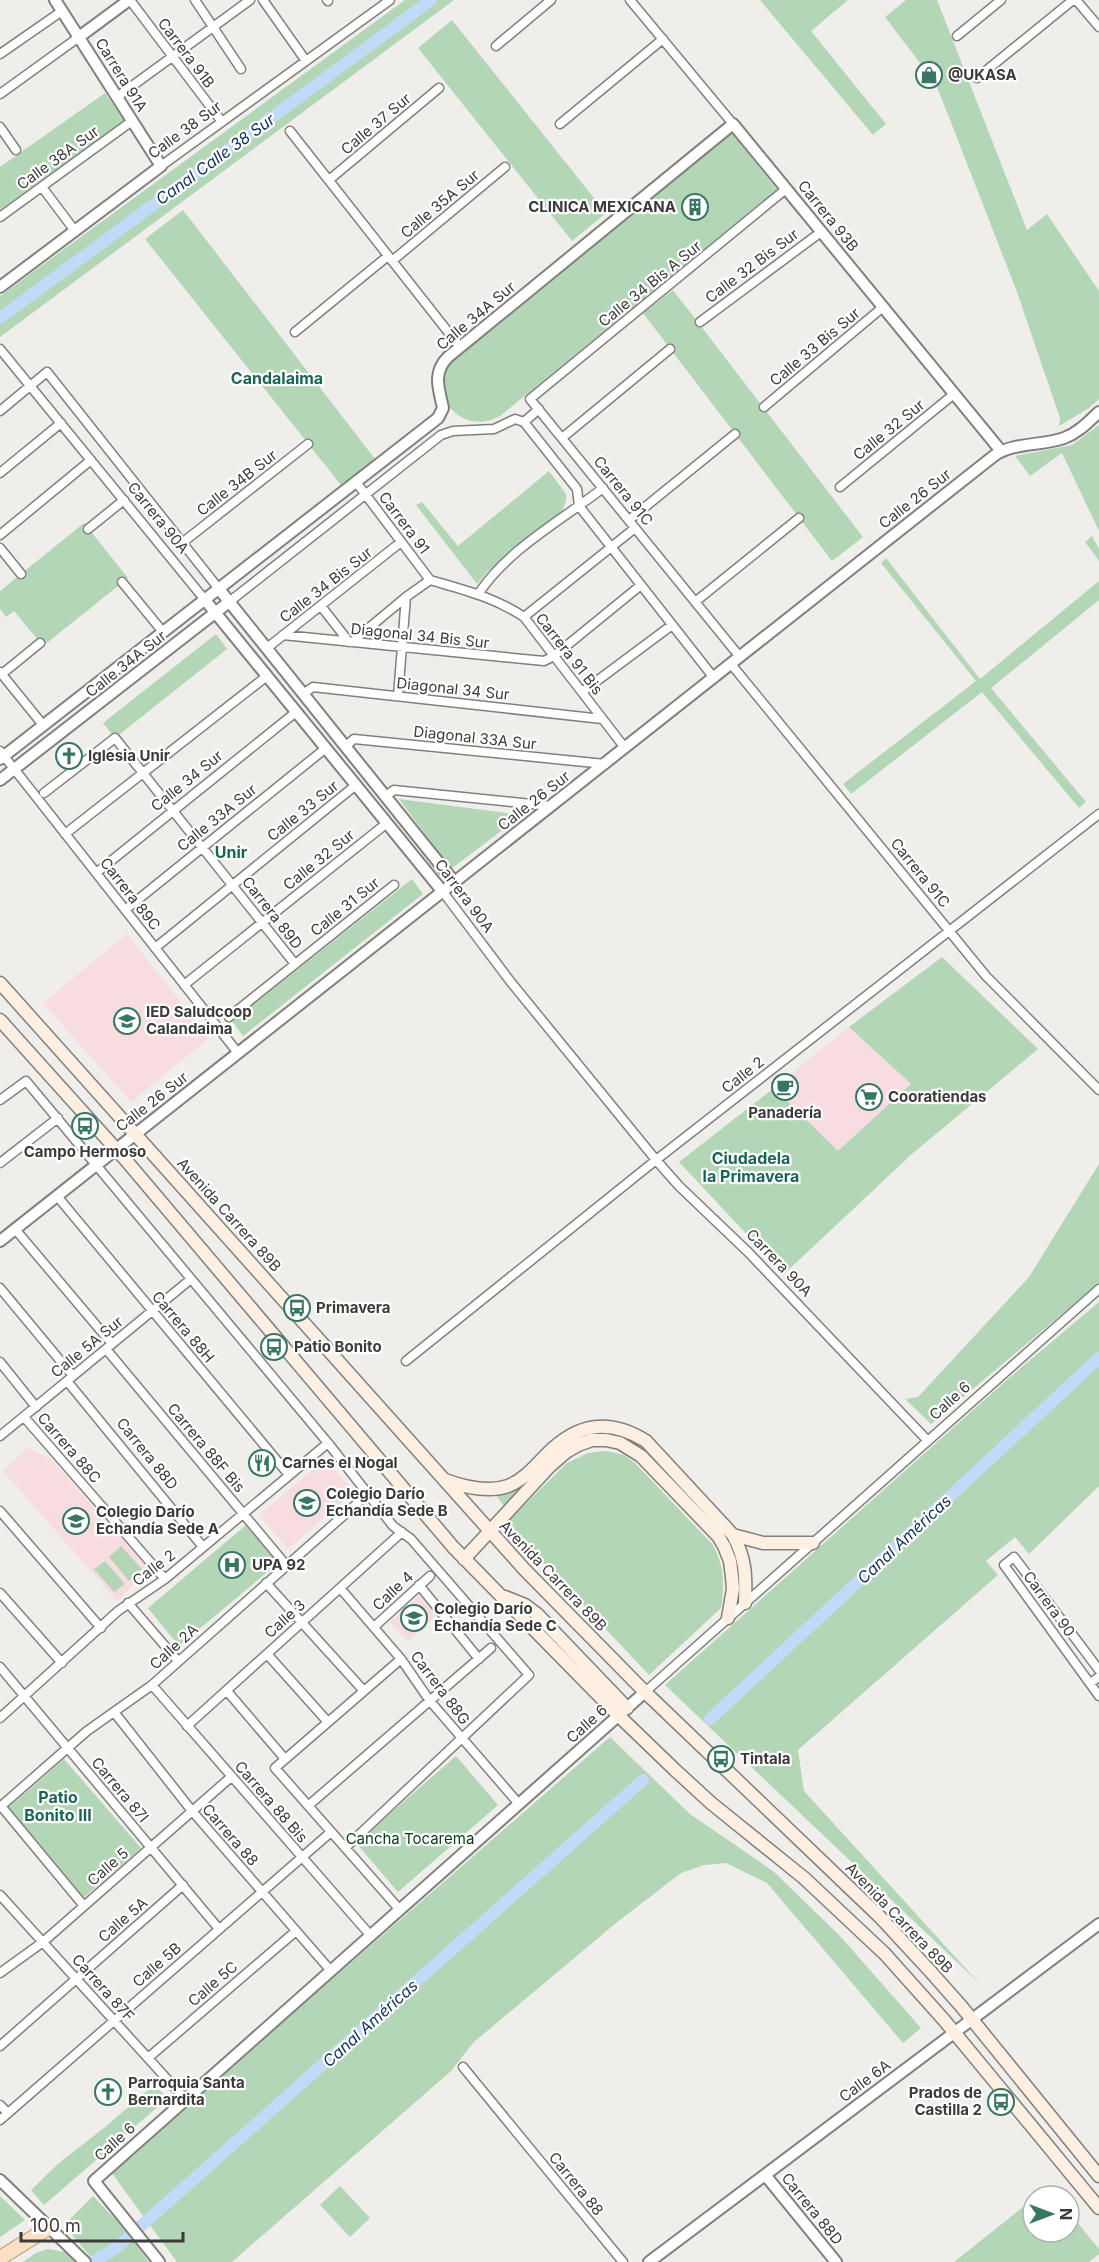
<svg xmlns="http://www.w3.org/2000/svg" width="1099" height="2262" font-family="Inter,sans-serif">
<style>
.commercial{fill:#f7dde2}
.education{fill:#f8dde0}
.green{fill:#b3d6b7}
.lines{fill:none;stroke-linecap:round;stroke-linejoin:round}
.canal{stroke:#c2d9f7;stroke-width:12}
.minor-casing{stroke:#81807d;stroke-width:11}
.tertiary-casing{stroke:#81807d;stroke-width:14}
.secondary-casing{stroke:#81807d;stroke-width:15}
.primary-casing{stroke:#b79979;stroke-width:16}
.minor{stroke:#fff;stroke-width:8}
.tertiary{stroke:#fff;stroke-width:10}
.secondary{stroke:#fdefe1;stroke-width:12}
.primary{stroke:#fbe0c3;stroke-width:14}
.labels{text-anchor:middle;stroke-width:4.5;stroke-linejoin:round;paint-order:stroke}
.street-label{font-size:15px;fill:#3c3b3a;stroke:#fff}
.poi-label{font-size:15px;font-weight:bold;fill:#3c3b3a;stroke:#fff;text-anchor:start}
.park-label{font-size:15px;fill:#003f16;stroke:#fff}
.water-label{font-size:16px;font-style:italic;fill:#0b315f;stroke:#fff}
.neighbourhood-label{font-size:16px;font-weight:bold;fill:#196652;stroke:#fff}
</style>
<rect width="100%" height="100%" fill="#efeeeb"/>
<path class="commercial" d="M849 1027 911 1084 838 1152 774 1088Z"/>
<path class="education" d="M127 934 209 1038 131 1102 43 1003Z
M28 1448 51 1459 149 1570 117 1601 3 1471Z
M326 1458 354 1492 288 1549 259 1515Z
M419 1595 437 1615 408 1642 390 1622Z"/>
<path class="green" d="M405 0H454L0 337V296Z
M760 0H848L811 31 886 124 873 135Z
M906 0H937L1027 230 1047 214 1099 291V399L1089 408 1059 426 1060 418 1017 292 936 84 885 17Z
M452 20 606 213 572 241 418 48Z
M105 93 125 122 0 210V167Z
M731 132 777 190 500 416C464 437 425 396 448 363Z
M183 210 375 459 341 485 145 239Z
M673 290 863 537 832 561 643 313Z
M1099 425V531L1062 453 1030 476 1015 456 1072 445Z
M549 471 566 494C567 503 563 510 557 517L487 572 477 584 416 505 422 502 458 546Z
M84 523 128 578 43 646 14 611 6 617 0 609V591Z
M1092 536 1099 549V561L1085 542Z
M886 558 980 679 1099 581V600L991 688 1086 802 1079 808 982 692 851 794 843 784 976 681 881 563Z
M216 634 227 649 115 738 103 723Z
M399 799 522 815 451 869Z
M412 879 423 894 243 1036 232 1021Z
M942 957 1038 1049 913 1153 784 1274 679 1162 774 1088 838 1151 911 1084 849 1027Z
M1099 1164V1283L931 1424 905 1399 918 1397 1029 1277Z
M1099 1302V1486L1029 1554 1015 1537 986 1561 998 1575 798 1750 804 1791 979 1983 665 1685 1009 1378Z
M606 1451 624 1455 635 1463 713 1545C724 1565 725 1586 721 1608L649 1675 506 1523 567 1463 588 1453Z
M528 1486 504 1506 495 1494Z
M246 1525 278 1563 179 1646 148 1608Z
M121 1546 142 1569 129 1581 109 1557Z
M105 1561 125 1584 114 1592 94 1569Z
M610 1737 690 1814 773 1871 840 1936 921 2028 903 2043 767 1883 726 1863 704 1865 681 1873 616 1923 474 2042 450 2072 232 2262H177L111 2172Z
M456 1756 498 1805 398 1892 356 1843Z
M64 1759 141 1848 83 1898 7 1809Z
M154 2085 168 2098 44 2205 31 2190 59 2163 104 2128Z
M340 2186 370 2218 350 2237 320 2205Z
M0 2196 25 2220 0 2237Z
M93 2196 120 2224 149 2262H95L64 2225Z
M1033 2199V2232H1069V2212L1099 2249V2254L1089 2262H954Z
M48 2249 65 2252 76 2262H23L36 2253Z"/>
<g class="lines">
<path class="canal" d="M0 318 431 0
M710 1719 1099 1358
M93 2262 116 2248 643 1780"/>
<defs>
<path id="minor" d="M130 0 222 122
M195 0 241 69
M263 0 306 61
M327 0 328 1
M630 0 733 124
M1076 0 1099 27
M957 36 1001 0
M496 46 551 0
M0 54 62 11
M977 78 1073 0
M0 94 79 37
M117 97 250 0
M560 124 663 39
M0 127 16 150
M290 131 460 347
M161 166 390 0
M329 180 439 88
M42 187 75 231
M0 217 132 121
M392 261 505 167
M700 322 821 232
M295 332 388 256
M0 349 205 600
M764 407 883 307
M0 411 47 372 219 589
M524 422 577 489 579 506 714 678
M524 422 539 409
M562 438 670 349
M0 473 61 423
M356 482 430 580
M840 487 954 394
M629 520 735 434
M88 529 124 500
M0 535 91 460
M182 543 308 444
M0 548 21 574
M430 580C464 590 494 597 524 617L625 748
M122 582 163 632
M479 593C507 550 562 520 603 488
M229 602 441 435 453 431 494 429 515 419 524 422
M695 602 799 518
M321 606 349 642
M524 617 635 528
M283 635 544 661 554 656 641 585
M352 642 406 597 430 580
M267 648 401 542
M740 657 530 399 786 189
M731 664 986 976 1099 1090
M0 672 43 725
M2 674 40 643
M582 692 672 625
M303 694 313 687 602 719
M398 696 406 597
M346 746 354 739 605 764
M0 751 238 1053
M44 793 115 738 295 964
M386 796 394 790 551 806
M65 834 267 676
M96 873 296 712
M443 892 510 981 656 1160 679 1186 748 1252 928 1441
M125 910 326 748
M155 948 356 785
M184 985 387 823
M229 1017 394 885
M0 1100 26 1081 328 1443 393 1526 411 1539 529 1675 345 1848
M0 1163 58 1118
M57 1196 289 1475
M15 1229 112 1344
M0 1288 73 1376
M106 1349 286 1565
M406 1361 656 1160 1099 814
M0 1362 36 1407
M67 1381 203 1547
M24 1417 165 1579
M0 1436 191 1279
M0 1511 101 1628
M266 1583 364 1691
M419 1585 479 1659
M340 1588 401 1659 430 1701 519 1804
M0 1593 62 1663
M128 1603 178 1661
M374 1627 430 1576
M267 1654 327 1721
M0 1667 219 1929
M1099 1670 1014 1557 1004 1565 1099 1696
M1090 1683 1099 1677
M152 1685 371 1936
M227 1691 285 1759
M645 1692 1099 1289
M114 1712 192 1811 331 1971
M0 1718 118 1611 165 1579 328 1443
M187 1726 402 1532
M309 1805 491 1648
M1 1806 84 1906
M0 1807 87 1731 152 1685 361 1500
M0 1895 186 2100
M400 1910 275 1768 401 1659
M0 1973 43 1942 231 1777
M0 2046 183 1885
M148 2058 296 1931
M463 2067 623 2262
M0 2105 8 2113
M0 2120 331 1832"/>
<path id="tertiary" d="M79 37 129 0
M0 287 161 166 55 0
M219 589 455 883
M205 600 443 892
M0 759 438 418 443 408C439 389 432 373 448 357L733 124 1001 451
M0 780 229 602
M0 1241 995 455C1015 442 1042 446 1064 438 1078 433 1088 422 1099 412
M766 2176 836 2262
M0 2180 85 2262
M159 2262 94 2181 645 1692
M649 2262 1099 1924"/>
<path id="secondary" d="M0 983 524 1569 645 1692 880 1917 930 1971 961 2006 1099 2176
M0 1020 124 1158 453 1547 619 1716 675 1770 711 1803 804 1878 885 1954 944 2020 1099 2208
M445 1480C464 1487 488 1493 508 1486 524 1480 536 1465 547 1454 578 1423 609 1418 646 1441L733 1535C746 1559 746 1576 745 1603
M733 1535 763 1543H813
M464 1559 550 1466 566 1452 578 1445 592 1440H606L620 1443 641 1456 718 1536 724 1546 730 1561 732 1577 733 1589 728 1618
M505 1597 525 1605 537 1614 627 1708"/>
<path id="primary" d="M0 2258 50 2227"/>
</defs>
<use href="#minor" class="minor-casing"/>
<use href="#tertiary" class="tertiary-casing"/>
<use href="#secondary" class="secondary-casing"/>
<use href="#primary" class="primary-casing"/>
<use href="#minor" class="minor"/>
<use href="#tertiary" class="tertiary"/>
<use href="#secondary" class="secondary"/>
<use href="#primary" class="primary"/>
</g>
<defs>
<symbol id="shop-ring" viewBox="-11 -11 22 22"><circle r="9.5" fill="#fff" stroke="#377663" stroke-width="1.5"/><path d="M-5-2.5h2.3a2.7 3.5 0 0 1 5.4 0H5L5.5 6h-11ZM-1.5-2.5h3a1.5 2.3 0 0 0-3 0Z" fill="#377663"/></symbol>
<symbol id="building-ring" viewBox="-11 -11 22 22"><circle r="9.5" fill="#fff" stroke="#377663" stroke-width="1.5"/><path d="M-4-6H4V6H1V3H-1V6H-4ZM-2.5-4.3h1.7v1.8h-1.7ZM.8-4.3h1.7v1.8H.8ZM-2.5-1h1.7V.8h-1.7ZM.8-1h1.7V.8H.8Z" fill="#377663"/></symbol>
<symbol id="church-ring" viewBox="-11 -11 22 22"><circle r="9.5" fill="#fff" stroke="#377663" stroke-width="1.5"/><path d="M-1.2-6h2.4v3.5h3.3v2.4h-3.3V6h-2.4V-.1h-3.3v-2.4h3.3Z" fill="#377663"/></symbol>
<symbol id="school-ring" viewBox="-11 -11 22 22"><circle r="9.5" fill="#fff" stroke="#377663" stroke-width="1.5"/><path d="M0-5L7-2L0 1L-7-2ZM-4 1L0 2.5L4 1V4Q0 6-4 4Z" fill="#377663"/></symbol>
<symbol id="cafe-ring" viewBox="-11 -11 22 22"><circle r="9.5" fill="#fff" stroke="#377663" stroke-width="1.5"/><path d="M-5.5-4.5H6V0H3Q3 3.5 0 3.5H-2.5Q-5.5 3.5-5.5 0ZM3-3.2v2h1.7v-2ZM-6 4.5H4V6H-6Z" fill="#377663"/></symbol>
<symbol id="supermarket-ring" viewBox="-11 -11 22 22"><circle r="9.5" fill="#fff" stroke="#377663" stroke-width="1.5"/><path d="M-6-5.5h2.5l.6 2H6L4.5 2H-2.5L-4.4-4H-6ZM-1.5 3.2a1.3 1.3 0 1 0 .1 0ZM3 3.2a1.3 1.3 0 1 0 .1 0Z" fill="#377663"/></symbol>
<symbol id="bus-ring" viewBox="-11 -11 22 22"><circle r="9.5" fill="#fff" stroke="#377663" stroke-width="1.5"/><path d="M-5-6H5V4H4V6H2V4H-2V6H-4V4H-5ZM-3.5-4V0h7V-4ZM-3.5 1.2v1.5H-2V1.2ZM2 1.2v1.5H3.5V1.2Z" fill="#377663"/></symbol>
<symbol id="restaurant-ring" viewBox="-11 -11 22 22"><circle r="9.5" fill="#fff" stroke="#377663" stroke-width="1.5"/><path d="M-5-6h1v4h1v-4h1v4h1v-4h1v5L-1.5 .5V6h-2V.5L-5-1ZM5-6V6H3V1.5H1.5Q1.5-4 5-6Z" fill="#377663"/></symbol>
<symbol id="hospital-ring" viewBox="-11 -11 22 22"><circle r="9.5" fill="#fff" stroke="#377663" stroke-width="1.5"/><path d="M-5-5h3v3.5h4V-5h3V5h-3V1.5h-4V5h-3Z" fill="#377663"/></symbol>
</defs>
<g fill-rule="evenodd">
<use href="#shop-ring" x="914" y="60" width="30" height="30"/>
<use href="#building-ring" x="680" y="192" width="30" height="30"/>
<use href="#church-ring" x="54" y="741" width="30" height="30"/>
<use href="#school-ring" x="112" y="1006" width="30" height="30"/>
<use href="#cafe-ring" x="770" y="1072" width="30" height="30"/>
<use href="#supermarket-ring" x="854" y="1082" width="30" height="30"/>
<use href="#bus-ring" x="70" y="1111" width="30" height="30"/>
<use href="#bus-ring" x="282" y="1293" width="30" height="30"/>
<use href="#bus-ring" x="259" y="1332" width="30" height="30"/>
<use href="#restaurant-ring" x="247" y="1448" width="30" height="30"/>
<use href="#school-ring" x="292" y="1488" width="30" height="30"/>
<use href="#school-ring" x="61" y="1506" width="30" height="30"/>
<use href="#hospital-ring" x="217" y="1550" width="30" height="30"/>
<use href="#school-ring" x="399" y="1603" width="30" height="30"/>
<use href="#bus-ring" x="706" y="1744" width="30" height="30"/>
<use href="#church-ring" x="93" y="2077" width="30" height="30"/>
<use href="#bus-ring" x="986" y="2087" width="30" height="30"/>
</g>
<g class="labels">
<g class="street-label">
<text transform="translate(186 53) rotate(53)" y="5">Carrera 91B</text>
<text transform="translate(121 75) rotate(58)" y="5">Carrera 91A</text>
<text transform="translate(376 124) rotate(-40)" y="5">Calle 37 Sur</text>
<text transform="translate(185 130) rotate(-36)" y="5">Calle 38 Sur</text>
<text transform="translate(58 158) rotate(-36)" y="5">Calle 38A Sur</text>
<text transform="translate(440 204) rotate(-40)" y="5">Calle 35A Sur</text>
<text transform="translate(828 216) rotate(51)" y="5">Carrera 93B</text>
<text transform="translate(752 266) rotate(-37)" y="5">Calle 32 Bis Sur</text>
<text transform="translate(650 284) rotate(-39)" y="5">Calle 34 Bis A Sur</text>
<text transform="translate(476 316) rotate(-40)" y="5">Calle 34A Sur</text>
<text transform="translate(815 347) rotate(-40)" y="5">Calle 33 Bis Sur</text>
<text transform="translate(889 430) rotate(-39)" y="5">Calle 32 Sur</text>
<text transform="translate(237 483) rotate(-38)" y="5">Calle 34B Sur</text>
<text transform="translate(623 491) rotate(51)" y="5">Carrera 91C</text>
<text transform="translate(915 499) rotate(-38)" y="5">Calle 26 Sur</text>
<text transform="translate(158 518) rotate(51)" y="5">Carrera 90A</text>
<text transform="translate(404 523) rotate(53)" y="5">Carrera 91</text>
<text transform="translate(326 585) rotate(-38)" y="5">Calle 34 Bis Sur</text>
<text transform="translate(420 636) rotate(6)" y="5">Diagonal 34 Bis Sur</text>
<text transform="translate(569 654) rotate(52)" y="5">Carrera 91 Bis</text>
<text transform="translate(126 664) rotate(-38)" y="5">Calle 34A Sur</text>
<text transform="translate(453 689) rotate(6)" y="5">Diagonal 34 Sur</text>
<text transform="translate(475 738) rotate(6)" y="5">Diagonal 33A Sur</text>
<text transform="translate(187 781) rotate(-39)" y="5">Calle 34 Sur</text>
<text transform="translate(534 801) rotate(-38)" y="5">Calle 26 Sur</text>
<text transform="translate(303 811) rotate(-39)" y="5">Calle 33 Sur</text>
<text transform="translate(217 818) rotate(-39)" y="5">Calle 33A Sur</text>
<text transform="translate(319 860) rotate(-39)" y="5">Calle 32 Sur</text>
<text transform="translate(920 873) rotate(51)" y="5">Carrera 91C</text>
<text transform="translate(130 894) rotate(52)" y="5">Carrera 89C</text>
<text transform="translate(464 896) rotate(53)" y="5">Carrera 90A</text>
<text transform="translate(345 907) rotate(-39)" y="5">Calle 31 Sur</text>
<text transform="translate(272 913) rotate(52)" y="5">Carrera 89D</text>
<text transform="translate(743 1075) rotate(-38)" y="5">Calle 2</text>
<text transform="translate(152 1102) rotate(-38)" y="5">Calle 26 Sur</text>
<text transform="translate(229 1215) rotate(48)" y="5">Avenida Carrera 89B</text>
<text transform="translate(779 1263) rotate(46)" y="5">Carrera 90A</text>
<text transform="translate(183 1327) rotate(50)" y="5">Carrera 88H</text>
<text transform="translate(87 1347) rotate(-39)" y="5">Calle 5A Sur</text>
<text transform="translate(950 1401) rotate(-42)" y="5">Calle 6</text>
<text transform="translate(69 1448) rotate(49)" y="5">Carrera 88C</text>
<text transform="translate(206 1448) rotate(50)" y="5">Carrera 88F Bis</text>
<text transform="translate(147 1454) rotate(51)" y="5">Carrera 88D</text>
<text transform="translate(154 1568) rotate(-37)" y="5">Calle 2</text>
<text transform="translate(553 1576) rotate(46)" y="5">Avenida Carrera 89B</text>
<text transform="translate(393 1591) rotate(-43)" y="5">Calle 4</text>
<text transform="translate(1049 1604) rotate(54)" y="5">Carrera 90</text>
<text transform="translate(285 1619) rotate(-42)" y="5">Calle 3</text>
<text transform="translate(174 1647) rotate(-42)" y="5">Calle 2A</text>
<text transform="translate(440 1688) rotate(53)" y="5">Carrera 88G</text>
<text transform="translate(587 1724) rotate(-42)" y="5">Calle 6</text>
<text transform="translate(120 1790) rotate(50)" y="5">Carrera 87I</text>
<text transform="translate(271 1802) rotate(49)" y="5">Carrera 88 Bis</text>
<text transform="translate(230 1835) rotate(49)" y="5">Carrera 88</text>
<text transform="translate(108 1867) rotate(-41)" y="5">Calle 5</text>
<text transform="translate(899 1918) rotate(46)" y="5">Avenida Carrera 89B</text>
<text transform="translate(123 1920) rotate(-41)" y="5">Calle 5A</text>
<text transform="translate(157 1965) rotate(-41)" y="5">Calle 5B</text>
<text transform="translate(213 1984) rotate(-41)" y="5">Calle 5C</text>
<text transform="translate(103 1988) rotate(48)" y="5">Carrera 87F</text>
<text transform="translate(865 2081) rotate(-37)" y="5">Calle 6A</text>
<text transform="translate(115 2142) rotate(-42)" y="5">Calle 6</text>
<text transform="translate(576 2184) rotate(51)" y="5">Carrera 88</text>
<text transform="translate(812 2209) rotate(51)" y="5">Carrera 88D</text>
</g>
<g class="poi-label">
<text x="948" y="80">@UKASA</text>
<text x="676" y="212" text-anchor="end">CLINICA MEXICANA</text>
<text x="88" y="761">Iglesia Unir</text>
<text x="146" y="1017">IED Saludcoop<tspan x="146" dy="17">Calandaima</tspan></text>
<text x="888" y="1102">Cooratiendas</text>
<text x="785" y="1118" text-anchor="middle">Panadería</text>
<text x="85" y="1157" text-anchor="middle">Campo Hermoso</text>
<text x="316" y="1313">Primavera</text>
<text x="294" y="1352">Patio Bonito</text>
<text x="282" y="1468">Carnes el Nogal</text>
<text x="326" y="1499">Colegio Darío<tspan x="326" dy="17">Echandía Sede B</tspan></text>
<text x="96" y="1517">Colegio Darío<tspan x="96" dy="17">Echandía Sede A</tspan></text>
<text x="252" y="1570">UPA 92</text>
<text x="434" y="1614">Colegio Darío<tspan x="434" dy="17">Echandía Sede C</tspan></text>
<text x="740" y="1764">Tintala</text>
<text x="128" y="2088">Parroquia Santa<tspan x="128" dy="17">Bernardita</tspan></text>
<text x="982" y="2098" text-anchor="end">Prados de<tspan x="982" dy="17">Castilla 2</tspan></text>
</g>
<g class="park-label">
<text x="410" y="1844">Cancha Tocarema</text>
</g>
<g class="water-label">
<text transform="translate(215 159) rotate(-36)" y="6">Canal Calle 38 Sur</text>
<text transform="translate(904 1539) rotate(-43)" y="6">Canal Américas</text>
<text transform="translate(370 2023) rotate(-42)" y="6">Canal Américas</text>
</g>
<g class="neighbourhood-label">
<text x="277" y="384">Candalaima</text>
<text x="231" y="858">Unir</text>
<text x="751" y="1164">Ciudadela<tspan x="751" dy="18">la Primavera</tspan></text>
<text x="58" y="1803">Patio<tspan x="58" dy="18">Bonito III</tspan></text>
</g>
</g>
<g transform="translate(1051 2214) rotate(90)"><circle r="28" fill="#ffffff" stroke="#b1b1b0" stroke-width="1.5"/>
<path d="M0-4.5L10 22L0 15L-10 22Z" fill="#377663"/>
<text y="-9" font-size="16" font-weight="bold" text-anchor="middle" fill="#3c3b3a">N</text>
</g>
<path d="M21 2232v9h162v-9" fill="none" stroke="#3c3b3a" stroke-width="3"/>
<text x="30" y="2232" font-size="18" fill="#3c3b3a" stroke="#ffffff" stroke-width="4.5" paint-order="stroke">100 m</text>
</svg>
